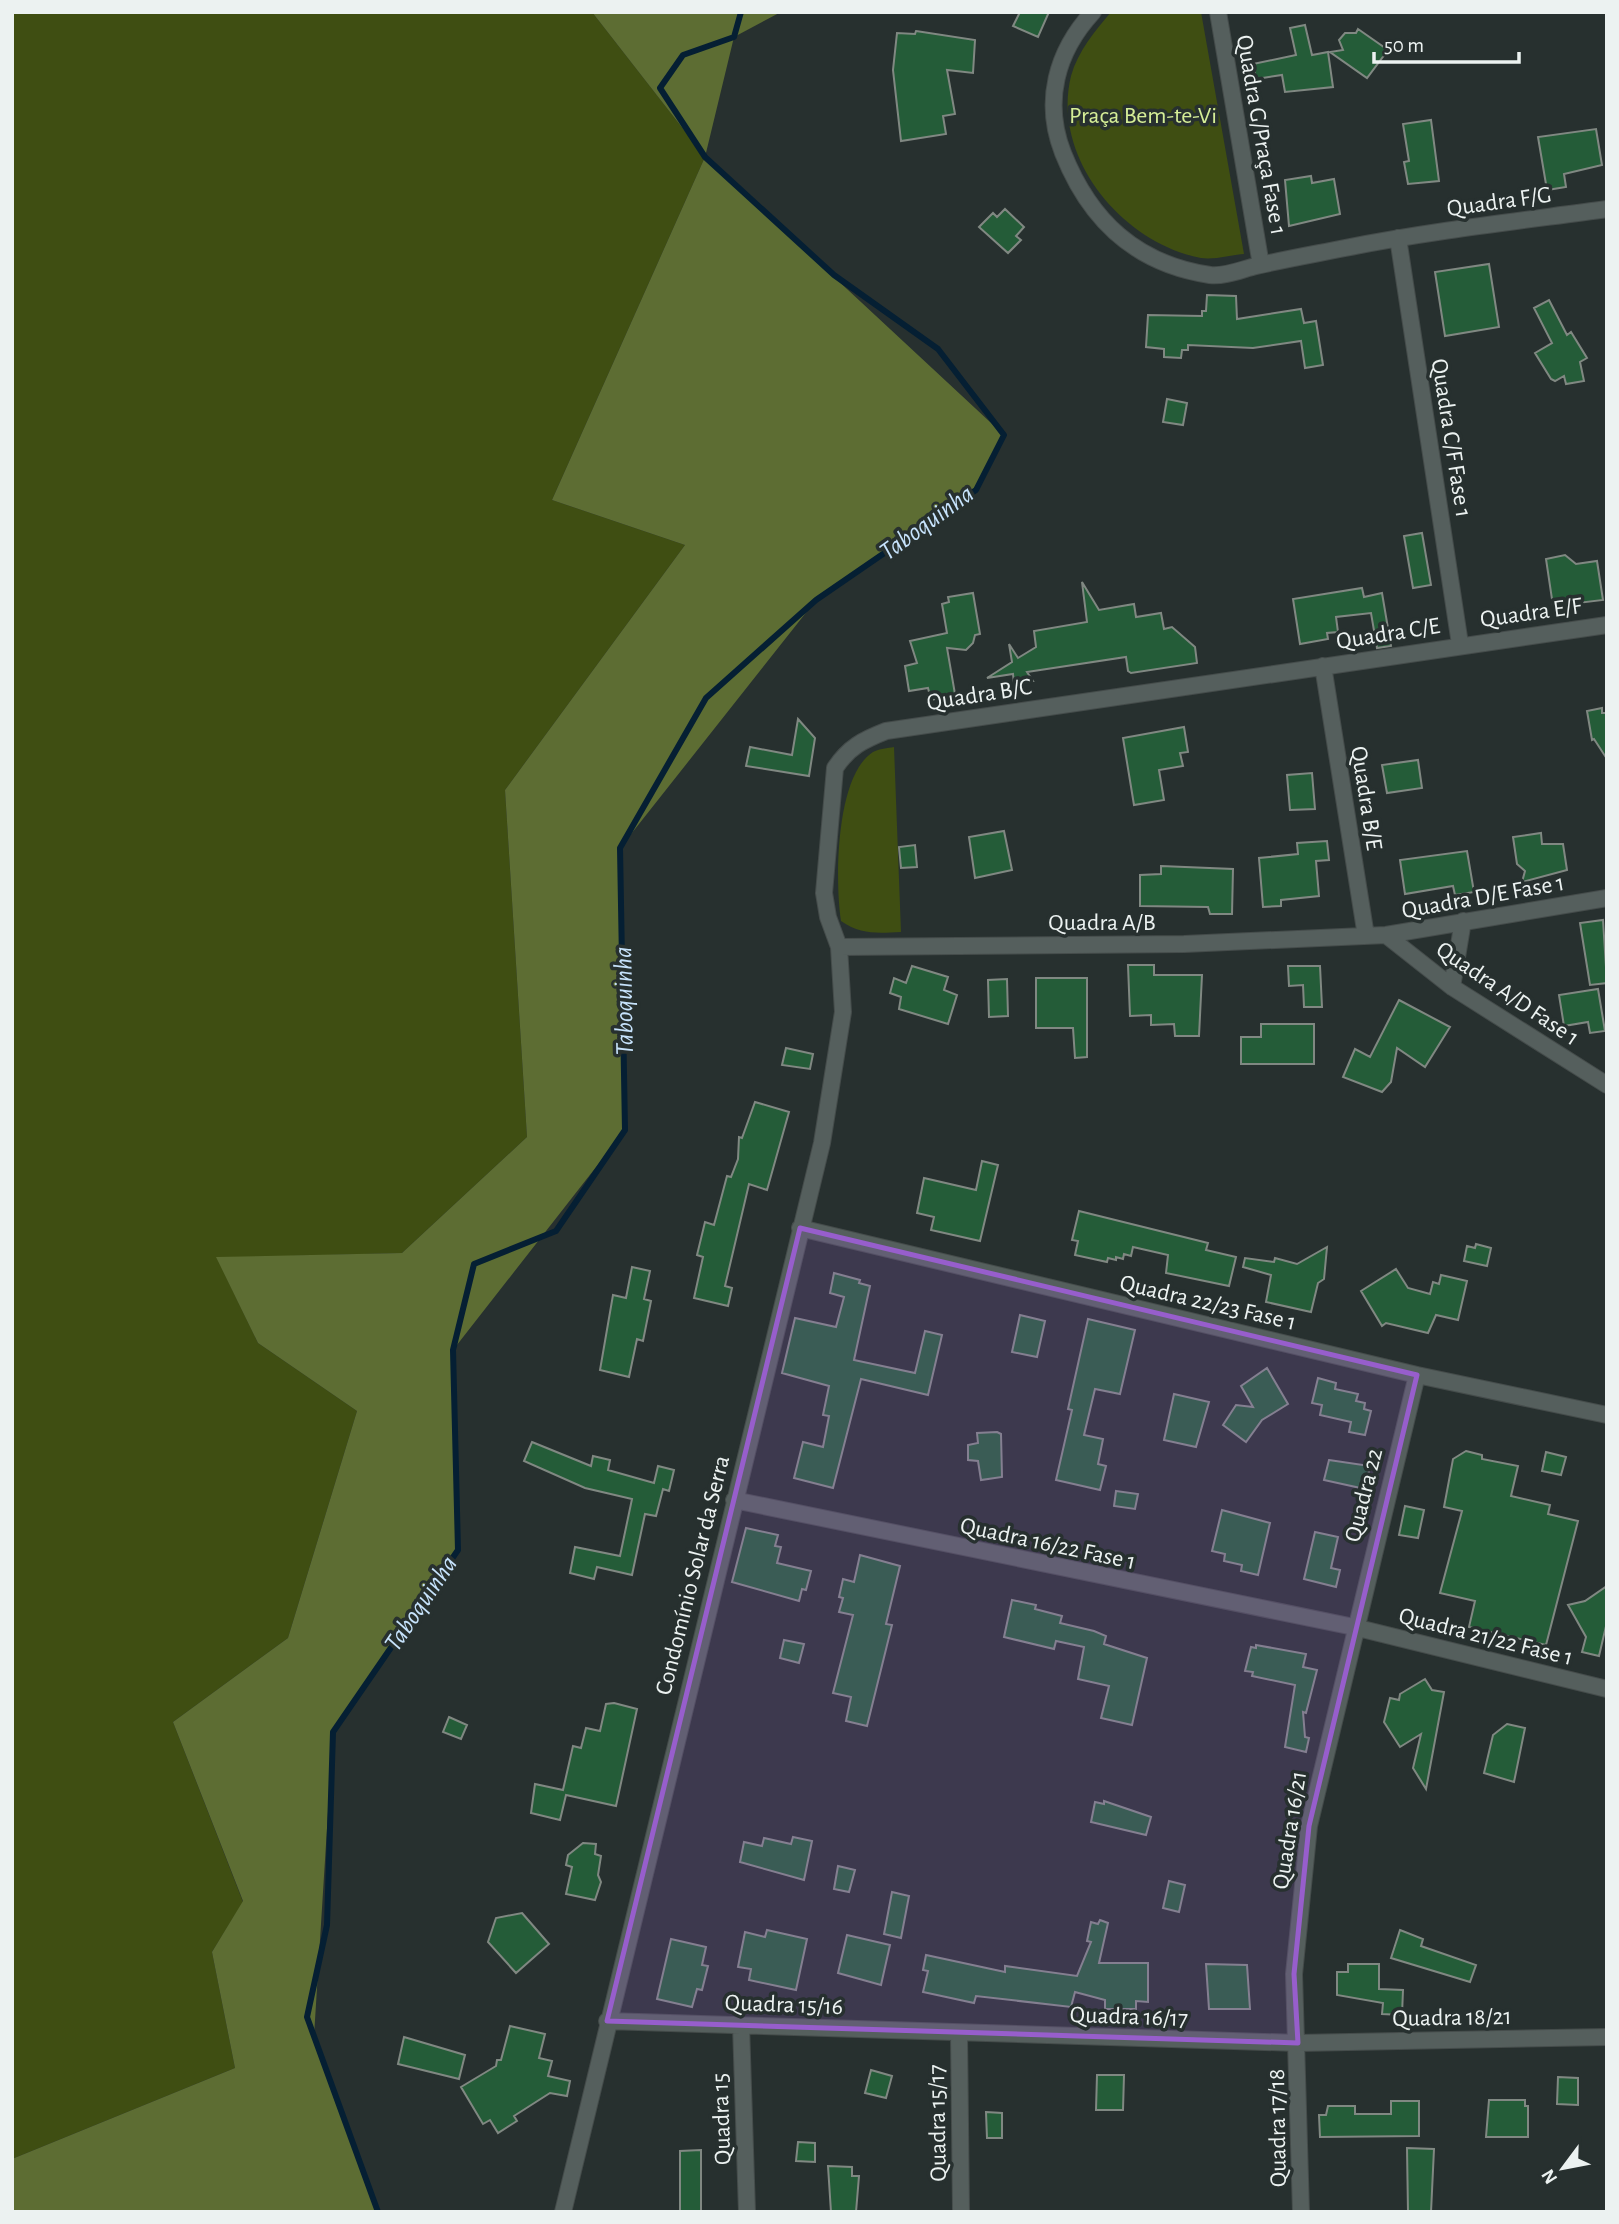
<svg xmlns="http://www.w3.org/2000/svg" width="1619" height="2224" font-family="'Alegreya Sans',sans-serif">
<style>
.green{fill:#3f4e12}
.forest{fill:#5d6d33}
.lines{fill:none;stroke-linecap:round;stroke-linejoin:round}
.stream{stroke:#051f33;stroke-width:6}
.building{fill:#245c38;stroke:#808882;stroke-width:2}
.minor-casing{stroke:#454c4b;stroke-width:18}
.minor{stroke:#555f5d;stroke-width:16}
.marked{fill:#975ecc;fill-opacity:0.2;stroke:#975ecc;stroke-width:5;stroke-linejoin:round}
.labels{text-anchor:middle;stroke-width:7;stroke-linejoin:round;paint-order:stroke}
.park-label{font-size:24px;fill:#d5ee97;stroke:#27302f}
.street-label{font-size:24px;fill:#ecf2f1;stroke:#27302f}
.water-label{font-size:26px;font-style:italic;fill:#c7e3fc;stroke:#27302f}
</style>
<rect width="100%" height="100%" fill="#27302f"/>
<path class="green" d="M12 12H592L705 157 552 500 685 545 505 790 527 1137 402 1253 217 1258 258 1343 357 1411 288 1638 173 1722 243 1902 212 1952 235 2068 12 2159Z
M1111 12H1201L1244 254C1231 255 1214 260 1201 258 1122 243 1051 157 1071 76 1078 51 1095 31 1111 12Z
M894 747 901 932C878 933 861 935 841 921 835 883 835 776 873 752 879 749 888 748 894 747Z"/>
<path class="forest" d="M592 12H781L734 37 705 157 1004 435 976 490 816 600 620 848 625 1130 453 1350 458 1550 333 1732 314 2036 378 2212H12V2159L235 2068 212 1952 243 1901 173 1722 288 1638 357 1411 258 1343 216 1257 402 1253 527 1137 505 790 685 545 552 500 705 157Z"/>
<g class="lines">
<path class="stream" d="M378 2212 307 2017 327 1925 333 1732 458 1550 453 1350 474 1264 556 1231 625 1130 620 848 706 698 816 600 976 490 1004 435 938 349 834 275 705 157 660 88 683 55 734 37 741 12"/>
</g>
<path class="building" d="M1020 12H1049L1038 37 1013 26Z
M1305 25 1312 55 1328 52 1333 87 1285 92 1282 75 1256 79 1253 64 1296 55 1290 28Z
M1358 29 1388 50 1367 78 1330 52 1343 50 1339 40 1345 33H1356Z
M916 31 975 40 973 73 947 70 955 114 943 116 946 134 901 141 893 70 897 33 915 34Z
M1431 120 1439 181 1408 184 1404 162 1409 161 1403 124Z
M1596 129 1602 165 1564 174 1566 187 1547 190 1538 137Z
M1311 176 1312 183 1334 179 1340 214 1289 226 1285 180Z
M1005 209 1024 227 1016 236 1021 240 1008 253 979 227 993 213 997 217Z
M1489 264 1499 327 1445 336 1435 272Z
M1207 295 1236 296 1237 319 1301 309 1304 323 1316 321 1323 365 1305 368 1301 341 1253 348 1188 345V350H1182L1181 358 1164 357V349L1146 347 1148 315 1202 316V311H1206Z
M1549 300 1567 335 1571 332 1587 358 1580 362 1584 381 1566 384 1564 376 1555 381 1551 379 1535 353 1552 343 1534 308Z
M1167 399 1187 403 1183 425 1163 422Z
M1422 533 1431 585 1413 588 1404 536Z
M1565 555 1576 564 1597 561 1603 600 1553 606 1546 559Z
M1082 582 1099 610 1134 604 1136 617 1161 613 1164 629 1172 627 1195 647 1197 663 1131 673 1128 671 1126 657 1027 672 1033 681 1014 684 1013 674 987 678 1012 662 1009 644 1018 658 1036 647 1034 631 1087 622Z
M1362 588 1364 597 1382 593 1391 646 1377 648 1371 613 1336 617 1338 632 1327 633 1328 639 1300 644 1293 599Z
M973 593 980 634 975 635 973 643 966 650 947 648 955 694 931 700 928 688 909 691 905 666 917 663 910 641 947 633 942 604 949 602 948 597Z
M1602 708V713H1607V759L1594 739 1592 740 1587 711Z
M798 719 815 738 809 776 746 766 750 747 792 755Z
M1184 727 1188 752 1180 753 1183 766 1159 770 1164 800 1134 805 1123 738Z
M1418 760 1422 788 1387 793 1382 765Z
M1312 773 1315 809 1290 810 1287 775Z
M1004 831 1012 870 975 878 969 837Z
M1541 833 1542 844H1563L1567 870 1522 882 1525 871 1517 864 1513 837Z
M1327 841 1329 860 1316 861 1319 896 1281 900V906L1263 907 1259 858 1298 854 1297 843Z
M915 845 917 867 901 868 899 847Z
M1467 851 1474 892 1455 895 1453 886 1405 894 1400 860Z
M1161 866 1233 869 1232 914H1210L1208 907 1140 906V875L1161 874Z
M1603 920 1607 983 1590 985 1580 923Z
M1128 965H1154V975H1202L1199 1036H1175L1174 1024 1151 1025V1015L1130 1016Z
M912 966 948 977 944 990 957 995 948 1024 899 1009 901 997 890 993 894 978 906 983Z
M1288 966H1320L1322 1007H1304L1303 985 1289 986Z
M1036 978H1087V1057L1075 1058 1073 1028H1036Z
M1007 979 1008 1016 989 1017 988 980Z
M1598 989 1605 1031 1590 1033 1588 1022 1564 1026 1559 995Z
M1399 1000 1450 1027 1425 1067 1397 1048 1391 1082 1382 1092 1343 1077 1355 1049 1370 1057Z
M1261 1024H1314V1064H1241V1037H1261Z
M786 1048 813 1054 810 1069 782 1065Z
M755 1102 789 1112 767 1190 749 1184 725 1286 732 1288 728 1306 694 1298 703 1257 697 1255 705 1222 714 1225 727 1176 731 1177 738 1159 739 1137 742 1138Z
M982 1161 998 1165 980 1241 931 1230 934 1217 917 1213 924 1178 976 1190Z
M1079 1211 1208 1243 1206 1250 1236 1257 1229 1286 1166 1273 1168 1255 1133 1247 1131 1256 1124 1254 1123 1259 1116 1257V1260L1108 1258 1107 1262 1075 1255 1078 1241 1072 1240Z
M1476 1244 1491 1248 1487 1266 1464 1261 1467 1246 1475 1248Z
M1327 1247 1324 1279 1318 1283 1311 1312 1266 1302 1271 1275 1243 1267 1245 1258 1274 1262 1275 1258 1297 1264Z
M632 1267 650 1271 644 1299 651 1301 643 1341 637 1339 629 1377 600 1370 613 1295 626 1298Z
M1396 1269 1408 1288 1430 1294 1433 1282 1439 1284 1441 1275 1467 1281 1458 1320 1436 1315 1428 1333 1386 1323 1382 1326 1361 1291Z
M834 1273 860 1280 859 1283 870 1286 854 1360 915 1373 925 1331 942 1335 928 1395 861 1379 833 1488 794 1478 803 1442 823 1447 829 1416 823 1415 829 1386 782 1373 795 1318 836 1327 844 1297 830 1293Z
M1020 1315 1045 1321 1037 1357 1012 1352Z
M1088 1319 1135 1330 1120 1394 1095 1389 1084 1435 1103 1439 1098 1464 1106 1466 1100 1490 1056 1480 1072 1410 1068 1409Z
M1267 1368 1288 1404 1262 1420 1246 1442 1223 1425 1236 1405 1253 1407 1241 1386Z
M1318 1378 1336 1383 1335 1389 1358 1394 1356 1401 1365 1403 1364 1409 1371 1411 1365 1435 1349 1432 1351 1422 1320 1415 1322 1405 1312 1403Z
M1174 1394 1209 1402 1196 1447 1164 1440Z
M997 1432 1001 1434 1002 1477 981 1480 978 1461 968 1460V1445L978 1443 977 1433Z
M532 1442 591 1466 593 1456 610 1460 608 1470 654 1483 658 1466 674 1470 669 1491 663 1489 656 1516 645 1514 632 1575 597 1567 594 1579 570 1573 575 1547 620 1556 632 1499 585 1488 524 1461Z
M1466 1451 1482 1455V1459L1518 1466 1511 1496 1550 1505 1548 1514 1578 1521 1546 1645 1469 1627 1475 1601 1440 1593 1462 1511 1444 1507 1453 1459Z
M1546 1452 1566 1457 1561 1475 1542 1471Z
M1329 1460 1370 1466 1365 1489 1324 1480Z
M1116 1491 1138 1494 1135 1509 1114 1506Z
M1405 1506 1424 1510 1418 1538 1399 1535Z
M1222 1510 1270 1523 1258 1575 1241 1571 1242 1565 1224 1561 1225 1554 1212 1551Z
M746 1528 778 1535 775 1546 781 1547 777 1563 811 1571 806 1590 802 1589 799 1601 732 1582Z
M1315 1532 1338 1537 1331 1568 1340 1570 1336 1587 1304 1579Z
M860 1555 900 1566 886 1624 892 1625 867 1726 846 1721 851 1697 833 1693 853 1615 839 1612 843 1598 839 1597 843 1579 854 1582Z
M1607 1586V1622L1599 1656 1582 1652 1586 1637 1568 1605 1585 1601Z
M1012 1600 1036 1605 1035 1609 1062 1616 1060 1623 1094 1631 1106 1636 1104 1644 1147 1658 1132 1725 1101 1718 1109 1686 1078 1679 1084 1647 1056 1641 1054 1649 1004 1637Z
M784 1640 804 1644 799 1663 780 1658Z
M1256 1645 1306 1654 1303 1667 1317 1670 1306 1713 1303 1712 1305 1737 1309 1738 1306 1752 1285 1747 1295 1685 1252 1676 1253 1672 1245 1671 1251 1647 1256 1648Z
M1425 1679 1432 1690 1444 1692 1426 1789 1413 1768 1421 1734 1400 1747 1384 1722 1390 1698 1399 1700 1400 1694Z
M614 1703 637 1709 616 1806 566 1795 560 1820 531 1813 535 1784 563 1790 573 1746 581 1748 586 1728 600 1731 606 1704Z
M449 1717 467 1725 461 1739 443 1732Z
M1507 1724 1525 1728 1514 1782 1484 1773 1493 1735Z
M1104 1801 1151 1817 1146 1835 1091 1822 1095 1802 1104 1804Z
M793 1837 812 1841 804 1880 740 1862 744 1842 762 1846 764 1838 791 1844Z
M583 1843 596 1844 595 1854 601 1856 598 1875 601 1882 595 1900 566 1894 572 1867 566 1865 568 1855Z
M838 1866 855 1870 849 1892 834 1889Z
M1169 1881 1185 1885 1179 1912 1163 1908Z
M892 1892 909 1896 901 1938 884 1934Z
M522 1913 549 1944 516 1973 488 1942 496 1918Z
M1100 1920 1108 1923 1099 1963H1148V2002L1136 2001V2009H1105V2000L1075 1992 1071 2007 976 1996 974 2003 923 1992 928 1971 923 1970 926 1955 1005 1972V1966L1077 1976 1091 1942 1087 1941 1091 1922 1098 1924Z
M767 1930 807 1939 796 1990 749 1980 751 1969 738 1967 745 1932 765 1937Z
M1400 1930 1423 1939 1421 1946 1476 1965 1470 1982 1391 1958Z
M847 1935 890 1945 881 1985 838 1973Z
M671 1939 706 1947 702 1965 708 1966 702 1990 697 1989 692 2007 657 1999Z
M1206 1964 1247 1965 1250 2009H1209Z
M1348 1964H1379V1989L1403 1990 1402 2015 1382 2014 1383 2003 1337 1995V1972H1348Z
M510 2026 545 2034 539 2058 552 2061 548 2076 570 2081 567 2096 550 2093 514 2116 517 2121 498 2133 490 2120 483 2124 461 2087 496 2066 497 2060H501Z
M404 2037 465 2055 459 2079 398 2064Z
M871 2070 892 2076 886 2098 865 2093Z
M1097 2075H1124L1123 2110H1096Z
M1558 2077 1578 2078V2105L1557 2104Z
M1489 2100H1525V2106H1528V2137H1486Z
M1391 2101H1419V2136L1320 2137 1319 2115H1326L1328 2106H1355V2114H1391Z
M986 2112 1002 2113V2138H987Z
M798 2142 815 2143V2162L796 2161Z
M1407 2148 1434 2149 1431 2212H1408Z
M701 2150V2212H680V2151Z
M828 2166 852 2167V2176H859L856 2212H831Z"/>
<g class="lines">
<defs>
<path id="minor" d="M1093 12C1056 52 1043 102 1063 153 1090 221 1136 264 1210 275 1224 277 1243 269 1256 266 1286 259 1315 254 1345 248 1431 231 1519 221 1607 209
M1218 12 1261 265
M1398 238 1460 644
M1323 666 1366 936
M1386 935 1452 987 1607 1085
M839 947 1184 944 1386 935 1607 898
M1452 987 1463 921
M800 1228 1417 1375 1607 1415
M734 1500 1354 1627 1607 1689
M607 2021 1298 2043 1607 2037
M741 2025 747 2212
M959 2034 961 2212
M563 2212 822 1143 843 1012 839 947 828 917 824 893 835 768C849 747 863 740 886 731L1607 625
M1301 2212 1294 1974 1309 1826 1417 1375"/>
</defs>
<use href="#minor" class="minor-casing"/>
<use href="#minor" class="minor"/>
</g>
<path class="marked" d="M800 1228 1417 1375 1309 1826 1294 1974 1298 2043 607 2021Z"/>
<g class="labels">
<g class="park-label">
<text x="1143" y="123">Praça Bem-te-Vi</text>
</g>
<g class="street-label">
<text transform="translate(1262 135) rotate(80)" y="8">Quadra G/Praça Fase 1</text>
<text transform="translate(1499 201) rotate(-8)" y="8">Quadra F/G</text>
<text transform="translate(1452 438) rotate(81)" y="8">Quadra C/F Fase 1</text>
<text transform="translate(1531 612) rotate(-8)" y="8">Quadra E/F</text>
<text transform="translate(1388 633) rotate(-9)" y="8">Quadra C/E</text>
<text transform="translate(979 694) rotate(-9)" y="8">Quadra B/C</text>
<text transform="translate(1367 798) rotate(81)" y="8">Quadra B/E</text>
<text transform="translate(1483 896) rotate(-10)" y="8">Quadra D/E Fase 1</text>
<text x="1102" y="930">Quadra A/B</text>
<text transform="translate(1508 993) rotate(34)" y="8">Quadra A/D Fase 1</text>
<text transform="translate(1208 1302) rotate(13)" y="8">Quadra 22/23 Fase 1</text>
<text transform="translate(1363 1495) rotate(-76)" y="8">Quadra 22</text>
<text transform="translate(1048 1543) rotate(12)" y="8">Quadra 16/22 Fase 1</text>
<text transform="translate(692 1575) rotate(-76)" y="8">Condomínio Solar da Serra</text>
<text transform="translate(1486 1636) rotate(14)" y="8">Quadra 21/22 Fase 1</text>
<text transform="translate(1289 1830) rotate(-81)" y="8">Quadra 16/21</text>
<text transform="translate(784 2004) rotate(2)" y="8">Quadra 15/16</text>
<text transform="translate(1129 2016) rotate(2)" y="8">Quadra 16/17</text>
<text transform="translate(1452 2017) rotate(-1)" y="8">Quadra 18/21</text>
<text transform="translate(721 2119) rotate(-92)" y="8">Quadra 15</text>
<text transform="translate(937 2123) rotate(-91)" y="8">Quadra 15/17</text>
<text transform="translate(1277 2128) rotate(-91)" y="8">Quadra 17/18</text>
</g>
<g class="water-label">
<text transform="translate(926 522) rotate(-36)" y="9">Taboquinha</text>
<text transform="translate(623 1001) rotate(-91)" y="9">Taboquinha</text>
<text transform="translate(420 1603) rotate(-56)" y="9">Taboquinha</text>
</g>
</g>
<rect width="1619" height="2224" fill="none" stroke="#ecf2f1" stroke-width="28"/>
<g transform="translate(1563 2168) rotate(238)" stroke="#27302f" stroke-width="5" paint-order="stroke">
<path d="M0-5L12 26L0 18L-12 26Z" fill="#ecf2f1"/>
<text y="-10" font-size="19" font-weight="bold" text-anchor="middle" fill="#ecf2f1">N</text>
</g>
<path d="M1374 52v10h145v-10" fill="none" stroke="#ecf2f1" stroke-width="3.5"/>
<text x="1384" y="52" font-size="21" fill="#ecf2f1" stroke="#27302f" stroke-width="5" paint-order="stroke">50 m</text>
</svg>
